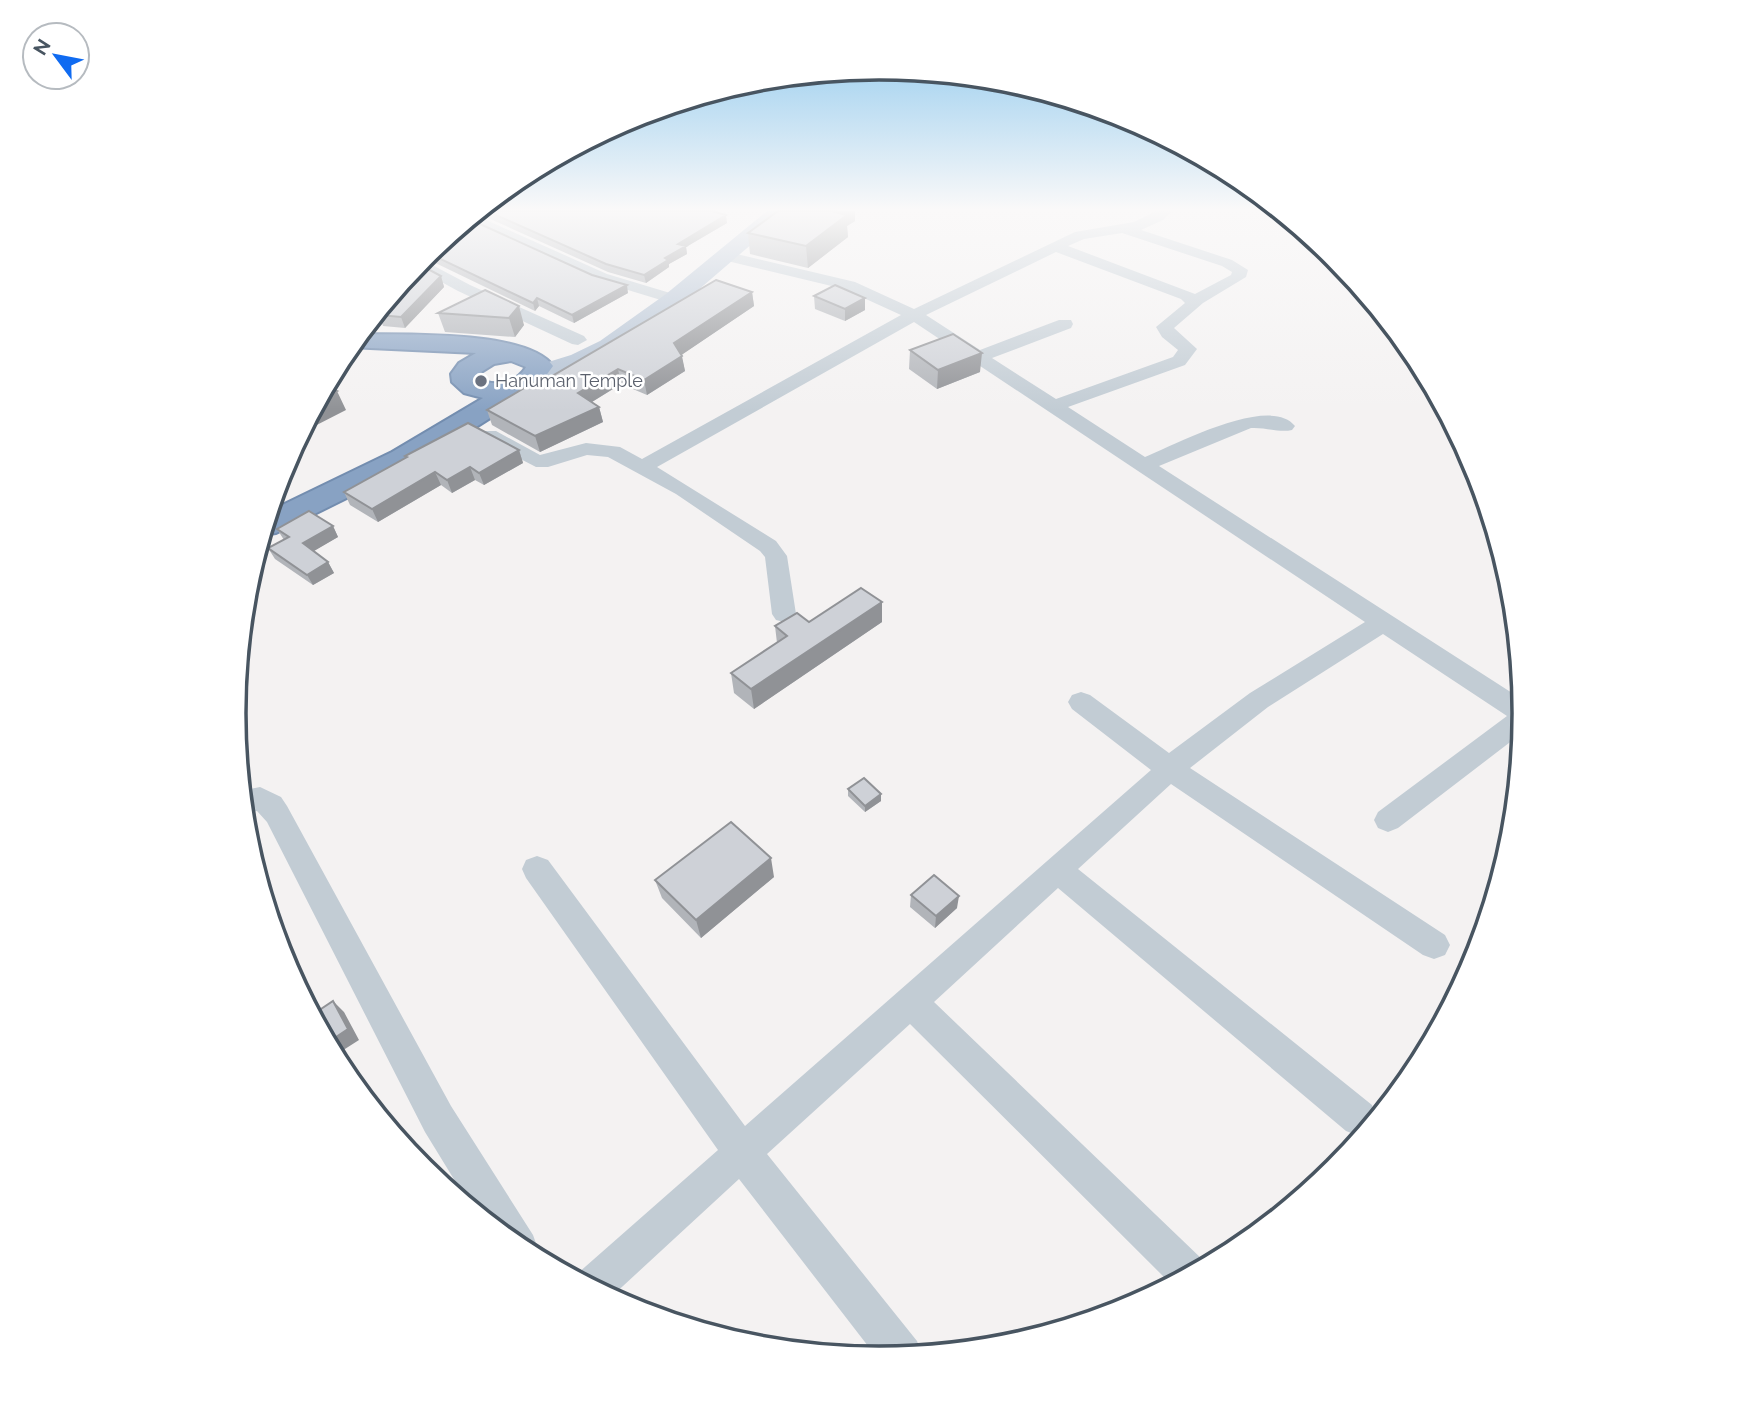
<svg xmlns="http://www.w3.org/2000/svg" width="1758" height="1427" font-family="Raleway,sans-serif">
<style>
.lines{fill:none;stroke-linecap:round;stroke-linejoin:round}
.highway-casing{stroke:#738daf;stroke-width:4}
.street{fill:#c2ccd4;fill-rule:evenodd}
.primary{fill:#b1c0d2;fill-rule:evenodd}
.highway{fill:#88a2c3;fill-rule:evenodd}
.wall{fill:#b1b4b9}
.shaded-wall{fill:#909296}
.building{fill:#ced1d7;stroke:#909296;stroke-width:2}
.worship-dot{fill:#6b7280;stroke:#fff;stroke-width:2.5}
.labels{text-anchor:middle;stroke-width:5;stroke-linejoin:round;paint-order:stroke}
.far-worship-label{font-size:18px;fill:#5b616d;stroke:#fff;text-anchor:start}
.rim{fill:none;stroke:#485561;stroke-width:3.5}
</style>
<rect width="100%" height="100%" fill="#f4f2f2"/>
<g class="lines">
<defs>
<path id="highway" d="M360 334C404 335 528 330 553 366L537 388 451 443 393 475 276 533 262 535 270 511 392 452 483 398 464 393 452 382 451 374 459 363 476 353 349 347ZM511 361 526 367C517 383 494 388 478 378V374L494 364Z"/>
</defs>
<use href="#highway" class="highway-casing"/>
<path class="street" d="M1156 211H1172L1163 220 1141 230 1232 260 1248 270 1246 277 1203 303 1174 328 1197 349 1185 365 1068 407 1145 457C1175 445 1270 394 1295 426L1292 430C1279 433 1265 427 1251 428L1159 466 1523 700 1522 733 1398 828 1388 832 1378 828 1374 820 1378 812 1507 716 1383 634 1268 707 1190 768 1445 935 1450 945 1445 955 1434 959 1423 955 1171 784 1078 869 1372 1105 1376 1120 1365 1133 1359 1136 1346 1131 1058 888 934 1002 1204 1261 1206 1267 1172 1285 910 1024 767 1154 917 1341 922 1354 878 1359 739 1179 610 1298 575 1279 577 1274 718 1150 526 878 522 869 526 860 537 856 548 860 745 1126 1151 770 1072 709 1068 702 1072 695 1081 692 1090 695 1169 753 1250 693 1365 622 914 322 657 467 776 541 787 556 796 614 792 620 784 622 776 620 772 614 765 557 760 551 676 494 608 457 587 455 548 467H536L482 439 479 435 482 431H496L540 455 586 443 620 447 642 459 901 315 844 289 719 259 716 256 719 253 724 251 855 282 914 309 1075 232 1134 222ZM1122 233 1222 266 1232 272 1231 275 1195 294 1068 246 1084 239ZM1056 252 1181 299 1185 303 1156 327 1162 337 1178 350 1173 357 1056 399 992 358 1071 328 1073 324 1071 320H1059L980 350 926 315Z
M475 215 607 274 680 296 682 299 674 304 595 280 466 221Z
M421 259 470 285 584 336 587 340 578 345 572 344 458 291 414 267Z
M260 787 281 797 287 806 451 1106 533 1235 538 1249 535 1258 520 1250 474 1212 425 1132 267 822 257 811 244 813 241 791Z"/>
<path class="primary" d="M767 211H790L682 304 618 351 589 367 538 382 529 380 525 374 529 368 571 355 600 341 666 294Z"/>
<use href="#highway" class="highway"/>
</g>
<path class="wall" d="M479 211H712L727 223 686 247 687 254 669 264V267L646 283 608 272 477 213Z
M778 211H855V221L847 226 848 237 808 268 750 254 748 233Z
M469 219 628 293 574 323 539 306 535 311 423 257Z
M441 276 444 287 405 328 383 326 379 315Z
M485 290 524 325 515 337 445 332 438 313Z
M752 292 754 306 681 355 685 371 647 395 621 384 592 402 599 407 603 422 540 452 492 425 487 410 540 383Z
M814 296 865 310 845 321 815 309Z
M910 350 980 372 937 389 909 369Z
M519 450 523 463 484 485 475 480 452 493 441 485 378 522 350 505 344 492 406 458 405 456Z
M333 526 338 537 313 551 328 562 334 573 313 585 275 559 268 548 284 540 277 529Z
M882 602V622L754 709 734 693 731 673 777 643 775 626 809 622Z
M848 789 881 801 865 812 848 796Z
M774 877 701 938 662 898 655 880Z
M911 895 957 908 935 928 910 907Z"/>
<path class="shaded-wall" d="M835 211H855V221L847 226 848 237 808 268 806 246Z
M726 215 727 223 686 247 687 254 669 264V267L646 283 644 275 665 258 678 244Z
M441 276 444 287 405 328 401 317Z
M627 285 628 293 574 323 572 315Z
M752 292 754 306 677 358 674 343Z
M537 298 539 306 535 311 533 303Z
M865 298V310L845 321V309Z
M519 306 524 325 515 337 509 318Z
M982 353 980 372 937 389 938 370Z
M682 356 685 371 647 395 644 380Z
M618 369 621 384 582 408 578 393Z
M337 391 346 410 301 433 319 400Z
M599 407 603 422 540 452 535 436Z
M519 450 523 463 484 485 479 473Z
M470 467 475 480 452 493 447 480Z
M435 472 441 485 378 522 372 509Z
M333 526 338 537 309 554 303 543Z
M328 562 334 573 313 585 307 575Z
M882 602V622L754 709 751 689Z
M881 794V801L865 812V806Z
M771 858 774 877 701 938 696 920Z
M959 896 957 908 935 928 936 916Z
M333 1001 344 1012 359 1040 334 1056 327 1043Z"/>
<path class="building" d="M487 211H712L726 215 678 244 686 246 665 258 668 260 644 275 606 264Z
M778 211H835L834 212 847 215 806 246 748 233Z
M469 219 592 275 627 285 572 315 537 298 533 303 428 253Z
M426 268 441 276 401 317 379 315Z
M716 280 752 292 674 343 682 356 644 380 618 369 578 393 599 407 535 436 487 410 536 381 540 383Z
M835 285 865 298 845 309 814 296Z
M485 290 519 306 509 318 438 313Z
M953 334 982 353 938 370 910 350Z
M326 386 337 391 319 400Z
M468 423 519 450 479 473 470 467 447 480 435 472 372 509 344 492 407 457 405 456Z
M309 511 333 526 303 543 328 562 307 575 268 548 289 537 277 529Z
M861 588 882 602 751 689 731 673 787 636 775 626 797 613 809 622Z
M864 778 881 794 865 806 848 789Z
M731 822 771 858 696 920 655 880Z
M934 875 959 896 936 916 911 895Z
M333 1001 348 1029 327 1043 312 1015Z"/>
<linearGradient id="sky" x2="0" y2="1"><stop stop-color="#82c3ec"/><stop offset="0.51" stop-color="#faf9f9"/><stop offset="1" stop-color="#faf9f9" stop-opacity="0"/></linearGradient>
<rect width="1758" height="411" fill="url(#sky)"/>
<circle class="worship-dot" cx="481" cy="381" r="7"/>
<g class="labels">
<g class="far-worship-label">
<text x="495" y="387">Hanuman Temple</text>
</g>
</g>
<path d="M0 0H1758V1427H0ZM246 713a633 633 0 1 1 1266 0a633 633 0 1 1-1266 0Z" fill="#fff" fill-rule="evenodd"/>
<path class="rim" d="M246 713a633 633 0 1 1 1266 0a633 633 0 1 1-1266 0Z"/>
<g transform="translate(56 56) rotate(302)"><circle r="33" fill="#ffffff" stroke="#b6bbc0" stroke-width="2"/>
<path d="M0-5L12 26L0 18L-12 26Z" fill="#106bf1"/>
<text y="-10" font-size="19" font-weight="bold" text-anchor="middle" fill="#485561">N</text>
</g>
</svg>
